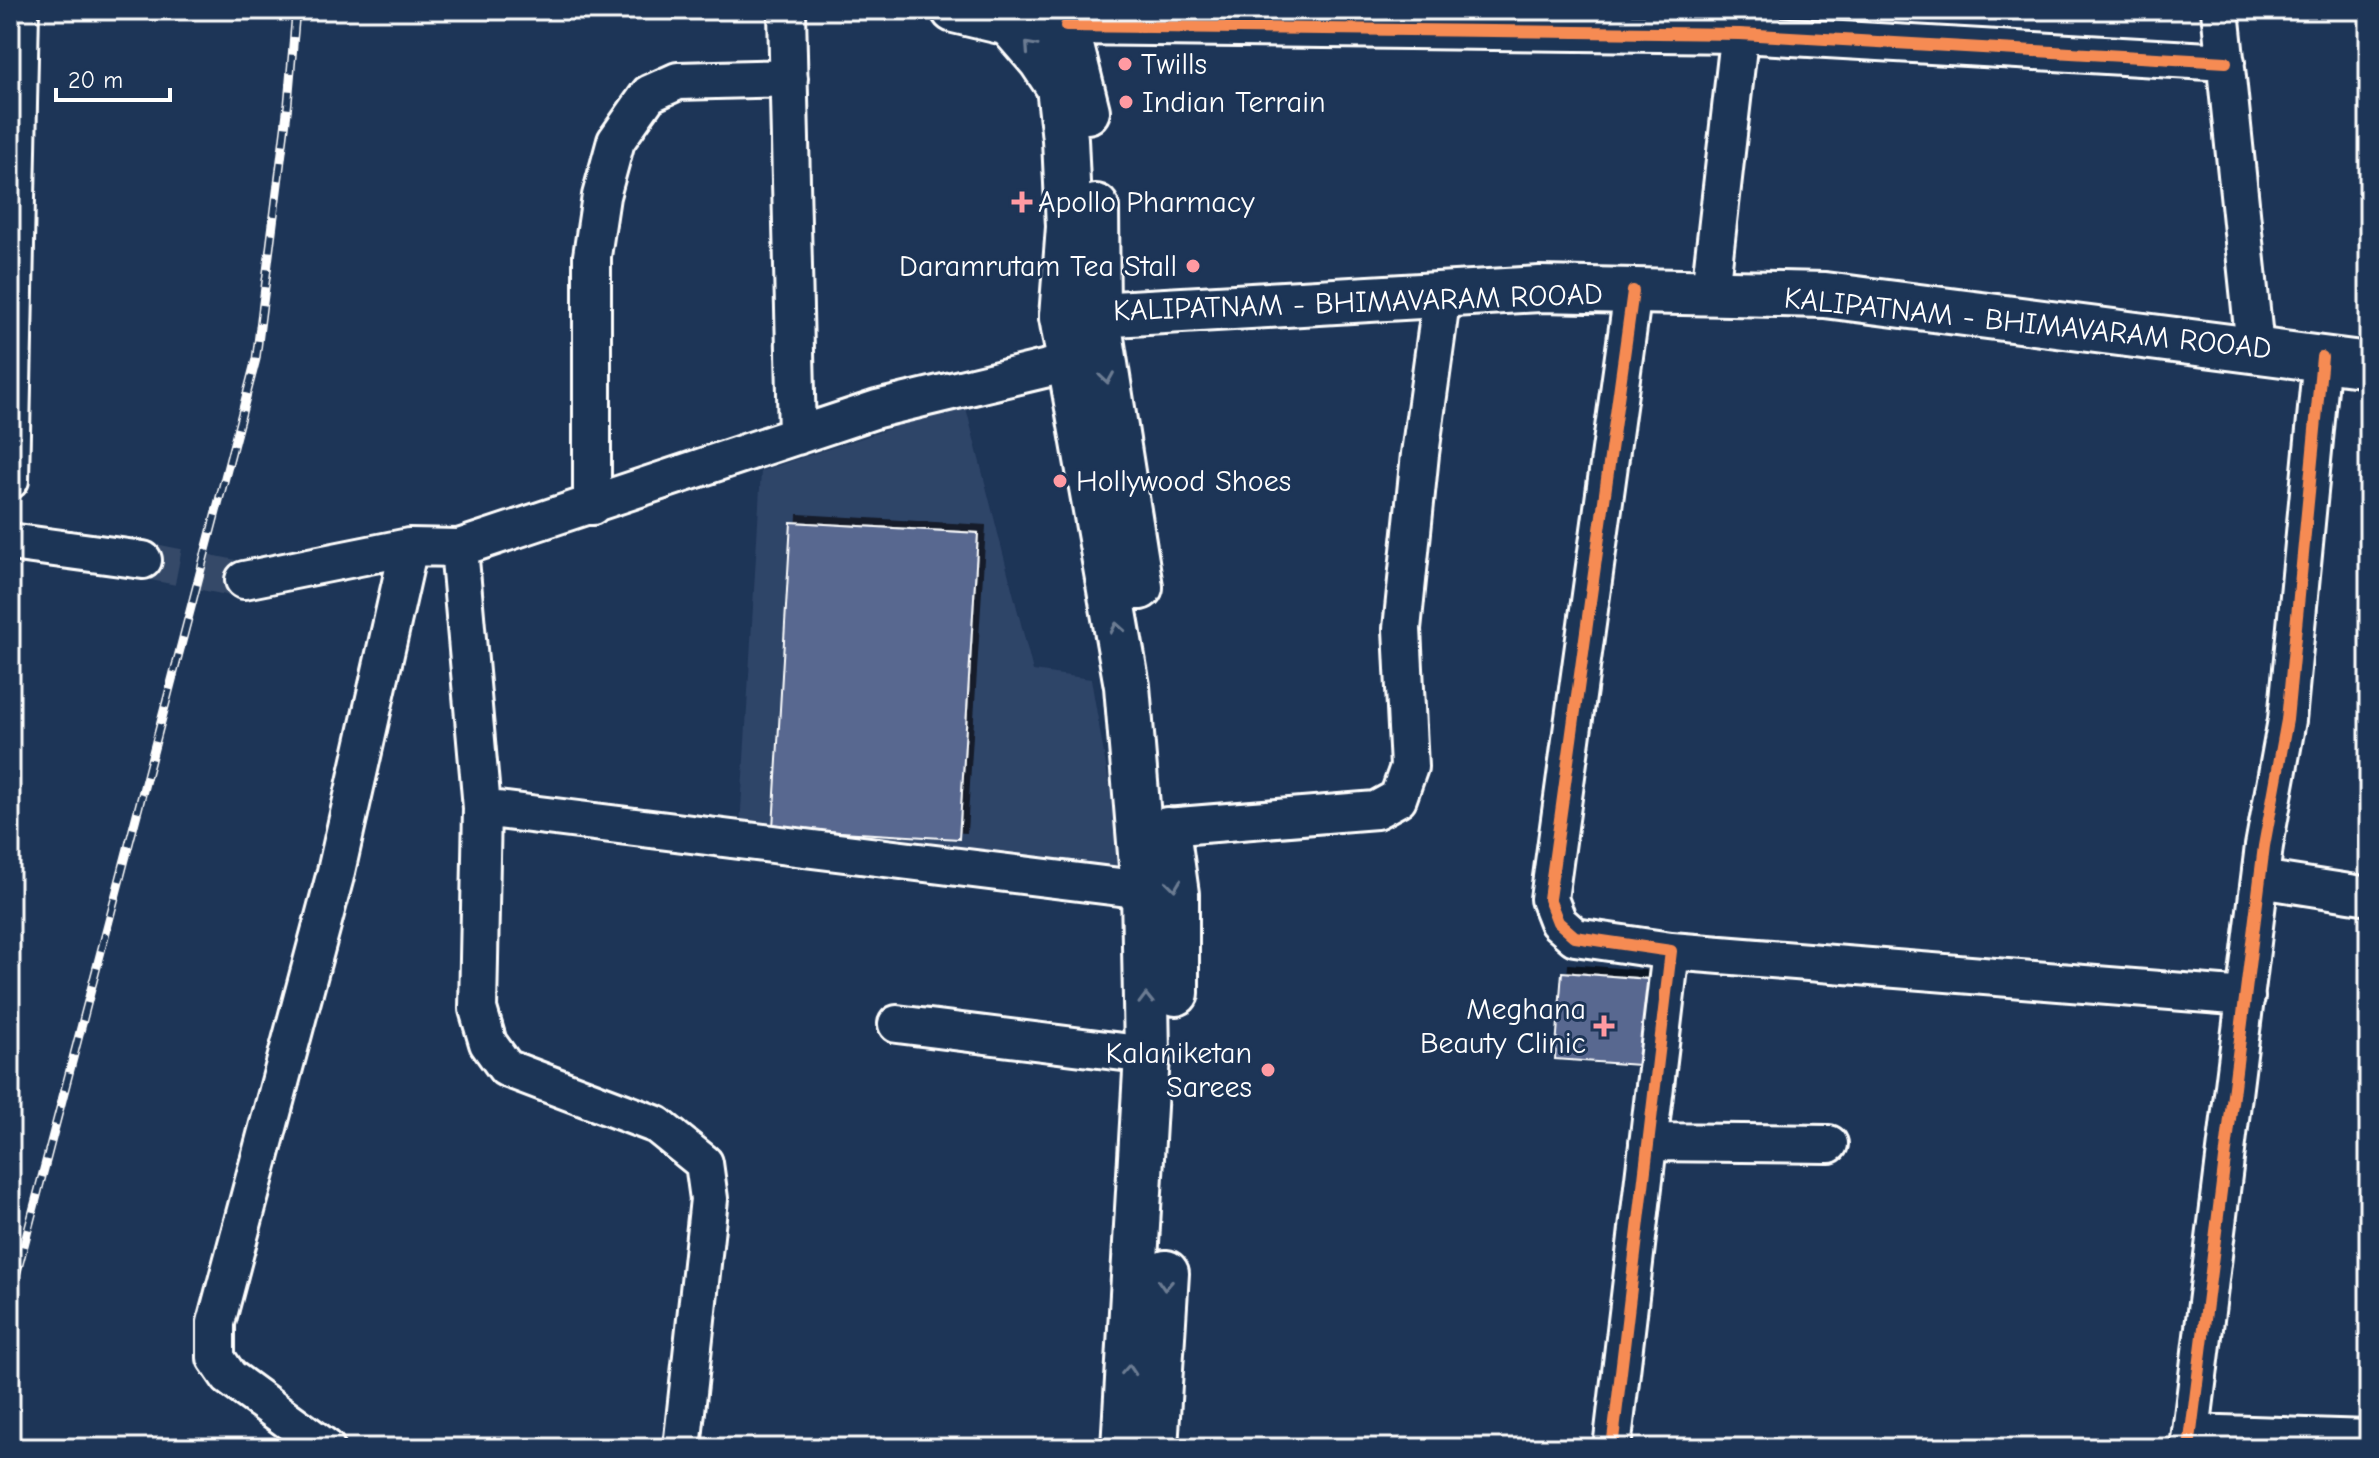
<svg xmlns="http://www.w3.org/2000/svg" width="2379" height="1458" font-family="'Comic Neue',sans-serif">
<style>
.built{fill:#2f4468}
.building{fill:#586890;stroke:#fff;stroke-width:2;filter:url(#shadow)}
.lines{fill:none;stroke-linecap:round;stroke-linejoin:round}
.minor-tunnel{stroke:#344968;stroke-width:36;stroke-dasharray:36 18;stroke-linecap:butt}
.minor-casing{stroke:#fff;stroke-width:42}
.primary-casing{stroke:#fff;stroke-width:50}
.trunk-casing{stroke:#fff;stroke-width:50}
.minor{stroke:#1d3557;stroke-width:36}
.primary{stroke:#1d3557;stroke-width:44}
.trunk{stroke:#1d3557;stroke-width:44}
.rail-casing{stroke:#fff;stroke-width:9}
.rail{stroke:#1d3557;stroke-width:6;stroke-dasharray:18;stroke-linecap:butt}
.cycleway-casing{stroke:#1d3557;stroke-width:17}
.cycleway{stroke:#f68b52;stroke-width:12}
.oneway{stroke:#6c7c92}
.poi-dot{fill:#ff9aa2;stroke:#1d3557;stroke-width:3}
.labels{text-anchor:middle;stroke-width:6;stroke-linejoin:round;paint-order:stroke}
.poi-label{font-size:30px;fill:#fff;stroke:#1d3557;text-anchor:start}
.street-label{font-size:30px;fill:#fff;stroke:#1d3557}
</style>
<defs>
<filter id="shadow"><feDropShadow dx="7" dy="-7" stdDeviation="0" flood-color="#0009"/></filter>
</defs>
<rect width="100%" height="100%" fill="#1d3557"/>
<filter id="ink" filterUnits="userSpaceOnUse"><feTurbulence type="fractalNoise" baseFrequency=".0125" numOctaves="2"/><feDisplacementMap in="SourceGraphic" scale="16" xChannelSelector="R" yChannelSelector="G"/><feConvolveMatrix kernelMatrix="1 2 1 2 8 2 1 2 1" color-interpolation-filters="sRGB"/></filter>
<g filter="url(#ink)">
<path class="built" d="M965 404 1033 671 1091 679 1125 876 740 827 761 471Z"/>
<path class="building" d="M791 522 978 533 959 839 773 828Z
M1562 972 1660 980 1653 1066 1555 1059Z"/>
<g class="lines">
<path class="minor-tunnel" d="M143 560 244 580"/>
<defs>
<path id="minor" d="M2220 10 2255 348
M787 12 797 436
M1066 26 1740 34 2226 62
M1710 292 1742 12
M10 480 20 10
M592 506V256L601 196 616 141 649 94 678 81 789 78
M10 542 143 560
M459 548 482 808 478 1009 488 1043 506 1068 657 1125 704 1163 709 1199 682 1448
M244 580 409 547 459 548 877 409 1069 363
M482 808 1144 890
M1166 827 1376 810 1398 798 1409 767 1402 629 1420 454 1442 294
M2260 879 2369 896
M1671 951 2246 997
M897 1024 1147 1055
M1648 1142 1829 1144
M2191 1433 2369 1439
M326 1448 229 1377 216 1358V1323L335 876 409 547
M1612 1448 1671 951 1575 937 1558 922 1549 899 1633 291
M2189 1448 2264 846 2287 720 2322 357"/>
<path id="primary" d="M1062 317 1540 289 1825 295 2369 365"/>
<path id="trunk" d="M954 10 1009 23 1041 60 1059 87 1065 139 1069 227 1062 317 1127 686 1144 890 1147 1055 1124 1448
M1041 10 1066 26 1087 111
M1096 207 1097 313 1140 587
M1167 830 1176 894V993
M1155 1448 1166 1273"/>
</defs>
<use href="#minor" class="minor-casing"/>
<use href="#primary" class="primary-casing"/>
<use href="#trunk" class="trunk-casing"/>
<use href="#minor" class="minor"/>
<use href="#primary" class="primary"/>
<use href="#trunk" class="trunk"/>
<defs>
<path id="rail" d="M10 1299 256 359 288 104 296 10"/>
</defs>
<use href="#rail" class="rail-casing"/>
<use href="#rail" class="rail"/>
<defs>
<path id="cycleway" d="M1066 26 1740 34 2226 62
M1612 1448 1671 951 1575 937 1558 922 1549 899 1633 291
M2189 1448 2264 846 2287 720 2322 357"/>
</defs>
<use href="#cycleway" class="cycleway-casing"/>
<use href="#cycleway" class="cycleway"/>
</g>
<defs><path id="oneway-chevron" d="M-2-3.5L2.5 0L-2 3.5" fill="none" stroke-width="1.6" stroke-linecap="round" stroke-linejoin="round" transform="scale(2)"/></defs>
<g class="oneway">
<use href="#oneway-chevron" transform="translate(1030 47) rotate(-132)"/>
<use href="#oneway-chevron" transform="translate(1107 378) rotate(81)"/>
<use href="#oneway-chevron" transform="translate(1117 628) rotate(-100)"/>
<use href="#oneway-chevron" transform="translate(1174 885) rotate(83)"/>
<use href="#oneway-chevron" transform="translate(1146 999) rotate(-91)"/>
<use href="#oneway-chevron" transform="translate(1165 1285) rotate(93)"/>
<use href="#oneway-chevron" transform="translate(1129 1370) rotate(-86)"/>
</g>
</g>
<g class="poi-dot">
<circle cx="1125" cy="64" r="8"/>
<circle cx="1126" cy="102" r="8"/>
<path d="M1018 190h8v8h8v8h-8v8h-8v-8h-8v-8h8z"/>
<circle cx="1193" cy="266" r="8"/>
<circle cx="1060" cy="481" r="8"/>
<path d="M1600 1014h8v8h8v8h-8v8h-8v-8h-8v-8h8z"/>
<circle cx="1268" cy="1070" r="8"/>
</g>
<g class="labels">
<g class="poi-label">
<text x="1141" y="74">Twills</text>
<text x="1142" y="112">Indian Terrain</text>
<text x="1038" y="212">Apollo Pharmacy</text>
<text x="1177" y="276" text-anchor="end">Daramrutam Tea Stall</text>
<text x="1076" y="491">Hollywood Shoes</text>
<text x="1586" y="1019" text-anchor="end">Meghana<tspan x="1586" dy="34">Beauty Clinic</tspan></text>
<text x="1252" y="1063" text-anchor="end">Kalaniketan<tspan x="1252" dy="34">Sarees</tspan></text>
</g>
<g class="street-label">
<text transform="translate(1358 302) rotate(-2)" y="10">KALIPATNAM - BHIMAVARAM ROOAD</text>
<text transform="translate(2028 323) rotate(6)" y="10">KALIPATNAM - BHIMAVARAM ROOAD</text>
</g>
</g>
<rect width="2379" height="1458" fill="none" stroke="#1d3557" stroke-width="40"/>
<rect x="20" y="20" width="2339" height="1418" fill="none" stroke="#fff" stroke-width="3" filter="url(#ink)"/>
<path d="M56 88v12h114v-12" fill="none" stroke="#ffffff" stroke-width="4"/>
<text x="68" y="88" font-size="24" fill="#ffffff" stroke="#1d3557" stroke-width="6" paint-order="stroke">20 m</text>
</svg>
